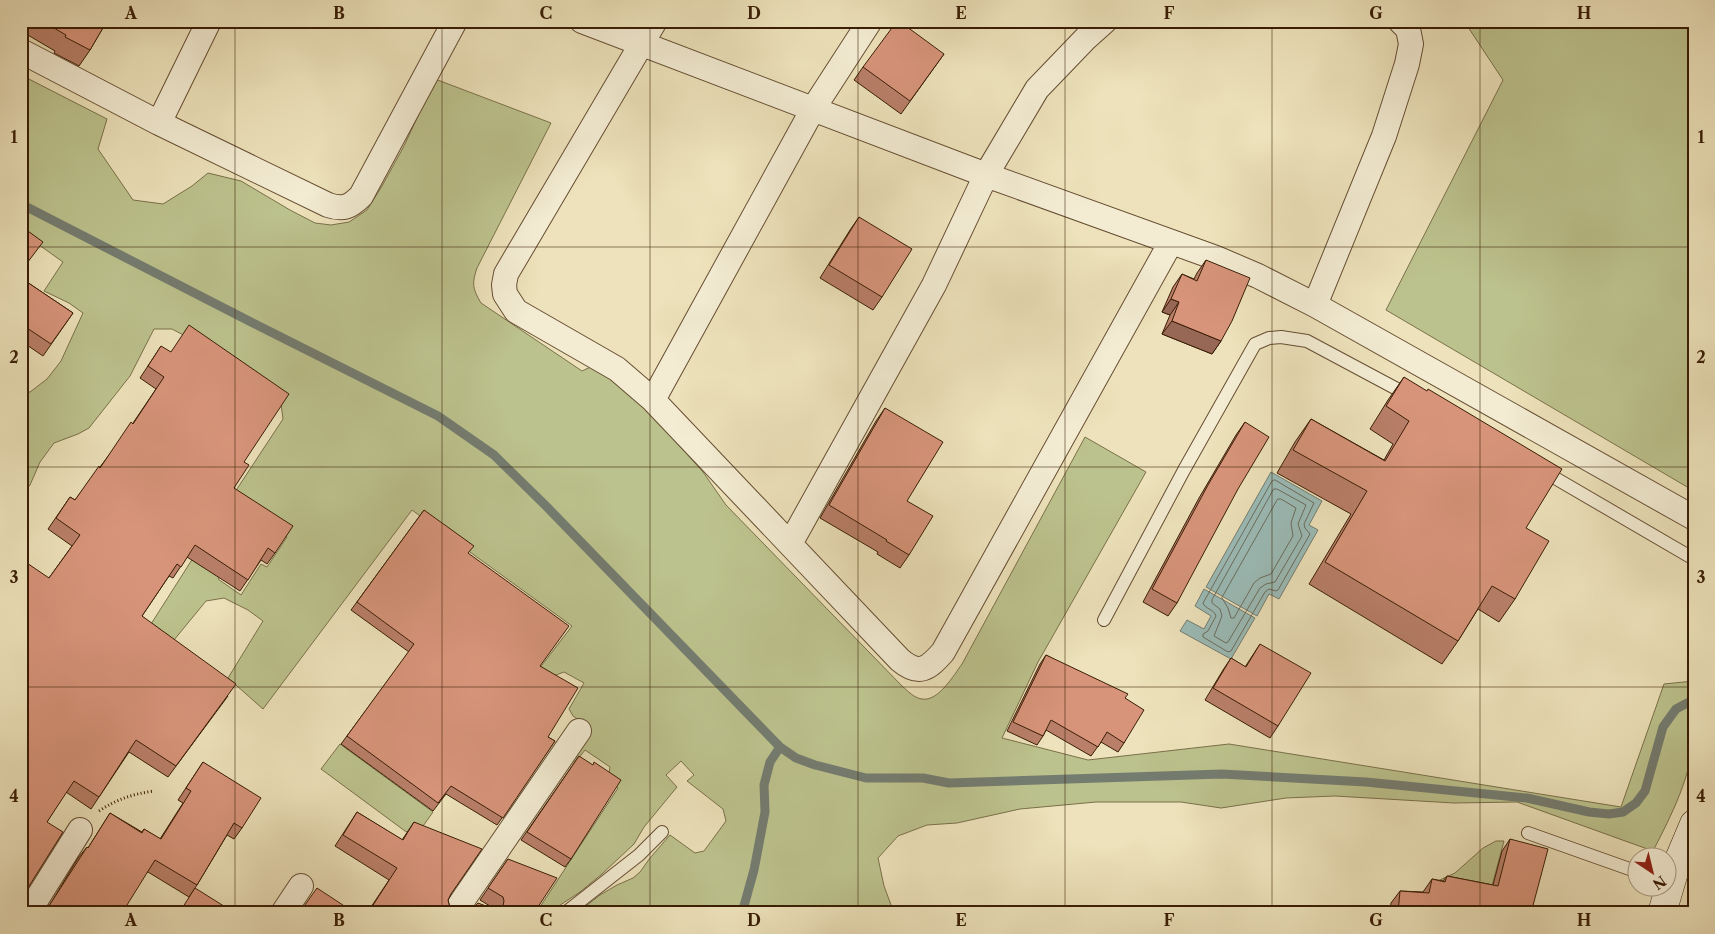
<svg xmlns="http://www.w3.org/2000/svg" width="1715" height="934" font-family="'Libre Caslon Text',serif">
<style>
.green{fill:#bcc28d;stroke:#7a7049}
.water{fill:#9bbcb8;stroke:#747c70}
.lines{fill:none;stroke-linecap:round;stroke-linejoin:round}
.shore{stroke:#6a6c5e;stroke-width:1}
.stream{stroke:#747c70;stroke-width:9}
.lane-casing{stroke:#664e32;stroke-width:14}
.street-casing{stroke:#664e32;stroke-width:26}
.secondary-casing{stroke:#391d05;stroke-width:29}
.path{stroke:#391d05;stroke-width:3;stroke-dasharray:1 2.5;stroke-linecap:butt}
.lane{stroke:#f3ecd3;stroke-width:12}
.street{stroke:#f3ecd3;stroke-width:24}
.secondary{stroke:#f3ecd3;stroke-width:28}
.wall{fill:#b97f69;stroke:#391d05}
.shaded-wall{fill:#966855;stroke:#391d05}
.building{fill:#d7947a;stroke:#391d05}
.grid{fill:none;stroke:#391d05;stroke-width:1;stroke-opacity:0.55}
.neatline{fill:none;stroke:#391d05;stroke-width:2}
.grid-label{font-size:16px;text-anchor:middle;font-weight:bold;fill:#391d05}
</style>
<rect width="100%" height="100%" fill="#ede2bb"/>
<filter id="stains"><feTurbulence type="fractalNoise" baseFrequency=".004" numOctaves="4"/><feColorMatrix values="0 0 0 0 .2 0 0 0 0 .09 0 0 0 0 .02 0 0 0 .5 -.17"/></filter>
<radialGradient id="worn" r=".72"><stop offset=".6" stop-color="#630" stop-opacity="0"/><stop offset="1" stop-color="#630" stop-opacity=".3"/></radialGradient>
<path class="green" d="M1464 21H1694V491L1386 310 1503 80Z
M21 75 107 119 98 149 133 200 163 204 192 186 208 173 241 181 290 210 315 223 331 225 349 222 367 210 382 186 404 146 435 79 551 123 477 268C472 283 472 288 481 303L582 371 597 364 626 386 703 472 726 505 902 686C908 691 914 698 922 699 938 702 954 675 962 664L1085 437 1146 472 1038 662 1002 738 1088 760 1229 744 1621 807 1664 684 1694 681C1694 699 1695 717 1694 735 1691 777 1672 814 1653 851L1517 802 1454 803 1335 796 1286 798 1221 808 1181 802H1096L1020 809 957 823 927 825 898 836 878 858 884 886 894 913H577L600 895 617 885 633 878 640 872 650 858 670 835 695 853 704 851 726 821 723 809 687 781 694 775 681 761 666 775 677 787 644 827 634 844 602 874 580 892 548 913H536L618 788 608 781 610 767 585 750 575 763 567 757 579 720 573 716 569 709 584 683 564 672 548 678 539 669 572 626 412 510 263 709 228 678 263 621 248 610 224 598 206 601 174 640 151 624 209 533 227 564 218 579 241 595 261 564 267 567 287 537 231 498 283 419 279 389 261 376 172 329H154L130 376 89 428 78 434 54 443 40 462 30 485 21 496V392H30L47 379 61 361 83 313 69 303 44 291 63 262 21 232Z
M340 744 433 812 416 836 405 831 321 769Z
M1496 841H1504L1489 897 1429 885 1455 873 1483 848Z"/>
<path class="water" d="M1271 472 1322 501 1309 525 1318 530 1279 599 1269 594 1257 616 1206 587Z
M1204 589 1255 618 1231 659 1180 631 1187 620 1204 629 1211 616 1195 606Z"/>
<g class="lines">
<path class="shore" d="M1275 480 1314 503 1304 524 1305 528 1310 534 1278 590 1276 591 1269 589 1265 592 1231 651 1228 652 1203 637V634L1208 631 1216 616C1214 609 1205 609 1203 603L1272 481Z
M1274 489H1277L1306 505 1298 524 1302 536 1275 582 1266 584 1260 588 1228 642 1226 643 1214 636 1222 616 1220 609 1212 603V600Z
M1278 499H1281L1296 508 1291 523 1293 536 1271 574 1260 578 1254 583 1234 618H1231L1228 608 1222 598Z"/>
<path class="stream" d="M21 204 251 322 438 416 494 455 547 507 780 747 796 758 815 765 866 778H923L949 783 1222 774 1366 782 1527 798 1589 812 1609 814 1623 812 1636 803 1645 791 1663 727 1676 709 1691 701 1694 702
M742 913 754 870 765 812 764 785 770 762 780 747"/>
<defs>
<path id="lane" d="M1543 471 1694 559
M1104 620 1184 470 1255 344 1269 338 1281 337 1307 341 1410 396
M1528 833 1638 872
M565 913 639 855 662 832"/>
<path id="street" d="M582 21 986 175 1216 258 1258 276 1315 305 1694 518
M655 21 506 274 504 285 505 294 516 311 617 369 653 400 900 660C919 676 928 669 943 652L1171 242
M21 51 159 123 328 205C343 210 350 207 361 196L455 21
M159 123 209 21
M1315 305 1384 136 1407 64 1411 44 1408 29 1400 21
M653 400 813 109 870 21
M790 544 934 285 986 175 1037 89 1086 38 1105 21
M28 913 80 830
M283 913 301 886
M454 913 579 731"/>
<path id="secondary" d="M1662 913 1675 869 1694 824"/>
</defs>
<use href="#lane" class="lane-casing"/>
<use href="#street" class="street-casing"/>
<use href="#secondary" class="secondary-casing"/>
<path class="path" d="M99 811C117 799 133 794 154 791"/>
<use href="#lane" class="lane"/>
<use href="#street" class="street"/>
<use href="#secondary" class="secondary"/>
</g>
<path class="wall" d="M21 21H107L90 50 79 66 54 53 55 51 21 31Z
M944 54 901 114 854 80 863 67Z
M859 217 882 297 873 310 820 278 850 230Z
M1206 260 1221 341 1212 354 1162 334 1170 315 1162 312 1173 287 1182 274 1194 279 1197 273Z
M21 278 73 313 43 356 21 341Z
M161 346 244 462 234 488 275 553 267 564 261 560 240 591 187 557 173 578 169 576 142 616 228 696 168 777 129 752 91 809 66 792 47 822 24 894 22 901 24 908 21 913 49 578 72 546 48 529 70 497 75 500 100 467 133 423 156 389 140 378Z
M1404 377 1526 528 1515 599 1499 622 1478 609 1458 641 1442 664 1309 584 1351 514 1277 473 1295 442 1311 419 1384 460 1393 444 1370 429 1388 400Z
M885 408 907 501 909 555 900 568 877 554 878 552 820 518 876 421Z
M1245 422 1177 603 1168 616 1143 602 1199 498 1236 435Z
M424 510 468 553 540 666 548 737 555 741 497 825 446 794 433 811 341 744 409 652 351 610Z
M1260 644 1278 726 1270 738 1205 700 1223 670 1231 658 1245 667Z
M1046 655 1125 698 1124 743 1118 752 1101 742 1091 756 1046 730 1043 736 1037 745 1007 731 1040 664Z
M579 756 571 859 565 867 521 840Z
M203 762 242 828 234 839 227 835 197 885 189 897 148 872 46 911 78 858 87 847 88 848 110 813 142 832 144 829 160 839 183 803 178 800Z
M357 812 402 840 414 822 451 894 448 900 450 908 455 913H367L389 880 335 846Z
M1510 839 1531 913H1390L1391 903 1400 891 1423 892 1432 879 1443 881 1447 876 1493 885 1502 851Z
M508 859 534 913 495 909 480 900Z"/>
<path class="shaded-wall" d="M1171 299 1179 302 1170 315 1162 312Z
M1172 321 1221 341 1212 354 1162 334Z
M1506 908 1526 913H1502Z"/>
<path class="building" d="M42 21H107L90 50 65 37 66 35Z
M897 21H899L944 54 910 101 863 67Z
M859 217 912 249 882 297 829 265Z
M21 226 43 242 21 271Z
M1206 260 1250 278 1232 321 1221 341 1172 321 1179 302 1171 299 1182 274 1197 281Z
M21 278 73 313 51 344 21 324Z
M189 325 289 394 244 462 249 465 234 488 293 526 275 553 268 548 248 580 195 545 181 567 177 564 142 616 236 684 176 766 136 740 99 797 74 781 47 822 63 832 24 894 22 901 24 908 29 913H21V559L49 578 80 535 56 518 70 497 75 500 99 466 100 468 131 422 133 424 164 377 148 366 161 346 171 352Z
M1404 377 1427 391 1428 389 1562 469 1526 528 1549 541 1515 599 1492 586 1458 641 1325 562 1367 491 1293 450 1311 419 1385 461 1409 421 1386 406Z
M885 408 943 442 907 501 933 516 909 555 886 541 887 540 829 505Z
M1245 422 1269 437 1238 489 1177 603 1152 589 1208 485Z
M424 510 474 546 468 553 569 626 540 666 578 688 548 737 555 741 503 818 451 786 438 803 347 736 414 644 357 602Z
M1260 644 1311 673 1278 726 1213 688 1231 658 1246 667Z
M1046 655 1128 694 1125 698 1144 710 1124 743 1107 732 1098 747 1051 720 1043 736 1013 722Z
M579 756 593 765 594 762 621 780 571 859 527 832Z
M203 762 261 798 242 828 234 823 197 885 155 860 122 913H43L47 909 87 847 88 848 110 813 142 833 144 829 161 839 191 791 186 788Z
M357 812 403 840 414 822 482 849 451 894 448 900 450 908 455 913H368L397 868 343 835Z
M1510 839 1548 849 1531 913H1526L1506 908 1505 913H1398L1400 891 1429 893 1432 879 1445 882 1447 876 1498 886Z
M508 859 557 878 534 913H469L478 903 496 910 503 906 504 901 503 897 488 888Z
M195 888 235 913H179Z
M317 888 355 913H298L302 909Z"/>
<path class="grid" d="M235 21V913M442 21V913M650 21V913M858 21V913M1065 21V913M1272 21V913M1480 21V913M21 247H1694M21 467H1694M21 687H1694"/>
<rect width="1715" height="934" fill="none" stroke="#ede2bb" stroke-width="55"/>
<g transform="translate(1652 872) rotate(145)"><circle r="24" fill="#f3ecd3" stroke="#a99981"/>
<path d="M0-4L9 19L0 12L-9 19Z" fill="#8f2418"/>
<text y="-8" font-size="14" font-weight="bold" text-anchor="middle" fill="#391d05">N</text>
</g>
<rect x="28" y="28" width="1660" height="878" class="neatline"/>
<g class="grid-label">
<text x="131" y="19">A</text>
<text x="339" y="19">B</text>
<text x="546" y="19">C</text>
<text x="754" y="19">D</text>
<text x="961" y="19">E</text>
<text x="1169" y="19">F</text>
<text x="1376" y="19">G</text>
<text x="1584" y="19">H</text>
<text x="14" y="143">1</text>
<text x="1701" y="143">1</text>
<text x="14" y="363">2</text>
<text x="1701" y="363">2</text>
<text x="14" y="583">3</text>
<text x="1701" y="583">3</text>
<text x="14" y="802">4</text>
<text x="1701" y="802">4</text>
<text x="131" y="926">A</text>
<text x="339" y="926">B</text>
<text x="546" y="926">C</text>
<text x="754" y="926">D</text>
<text x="961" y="926">E</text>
<text x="1169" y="926">F</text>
<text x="1376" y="926">G</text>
<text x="1584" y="926">H</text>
</g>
<rect width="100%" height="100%" filter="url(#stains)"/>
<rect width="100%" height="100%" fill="url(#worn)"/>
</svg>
